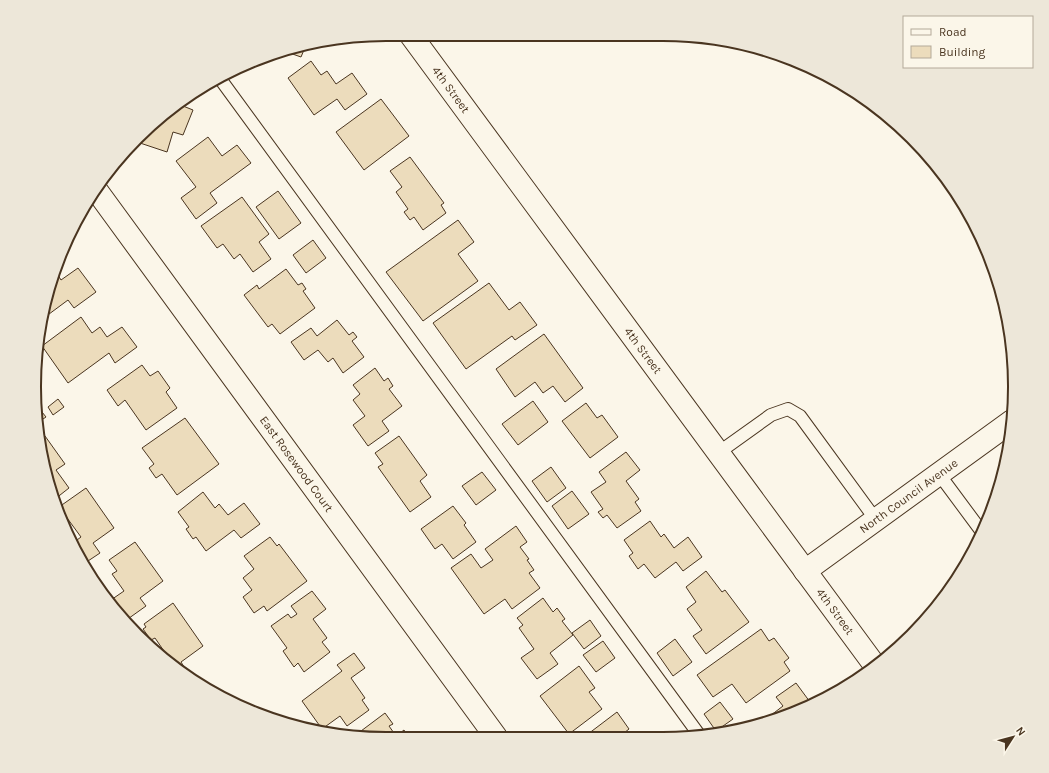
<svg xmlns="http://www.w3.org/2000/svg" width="1049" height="773" font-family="Karla,sans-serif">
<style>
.building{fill:#ecdcbc;stroke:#4a3520}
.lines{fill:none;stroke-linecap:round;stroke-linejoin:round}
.service-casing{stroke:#4a3520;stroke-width:14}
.minor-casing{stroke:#4a3520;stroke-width:24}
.secondary-casing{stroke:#4a3520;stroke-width:24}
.service{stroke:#fbf6e9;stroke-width:12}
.minor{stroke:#fbf6e9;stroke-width:22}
.secondary{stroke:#fbf6e9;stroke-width:22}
.labels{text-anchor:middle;stroke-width:3;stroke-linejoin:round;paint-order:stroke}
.street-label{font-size:12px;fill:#4a3520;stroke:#fbf6e9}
.rim{fill:none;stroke:#4a3520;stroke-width:2}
</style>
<rect width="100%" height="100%" fill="#fbf6e9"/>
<path class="building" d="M306 45 301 57 284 51 295 46Z
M311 61 321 75 327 71 336 84 352 73 367 94 345 110 337 99 314 115 288 78Z
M381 99 409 136 364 170 336 132Z
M178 104 193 110 183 135 173 132 167 152 137 142Z
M208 137 222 156 237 145 251 163 210 193 217 203 196 219 181 198 196 187 176 161Z
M410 157 444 203 441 205 446 213 423 230 414 217 410 220 404 212 408 209 396 192 402 187 390 171Z
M278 191 301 223 279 239 256 207Z
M242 197 269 234 259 242 271 259 253 272 240 254 234 259 223 244 217 248 201 226Z
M458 220 474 242 458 254 478 281 423 321 386 272Z
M313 240 326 258 306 273 293 255Z
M78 268 96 292 74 308 68 300 41 320 56 272 61 280Z
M286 269 298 285 302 283 306 289 303 291 315 308 280 334 272 324 268 327 244 295 257 285 259 289Z
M489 283 509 310 520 302 537 325 515 340 512 336 466 369 433 323Z
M81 317 92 333 100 327 107 337 122 327 137 347 115 363 109 353 68 383 42 346Z
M337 320 349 335 353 332 357 337 352 341 364 357 343 373 333 358 328 362 318 350 304 360 291 342 311 328 317 336Z
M544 334 583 388 565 402 553 386 543 393 535 382 515 397 496 369Z
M142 365 150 376 158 371 170 388 166 392 177 408 146 430 125 400 118 406 107 390Z
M375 368 384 381 388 378 393 386 389 389 402 406 382 421 389 431 368 446 353 425 365 416 353 400 360 394 353 385Z
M58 399 64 407 53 415 48 407Z
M533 401 548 422 518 445 502 424Z
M586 403 597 418 602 415 618 437 590 458 562 421Z
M38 407 46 417 37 423Z
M185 418 219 464 177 495 162 474 156 478 149 468 154 464 142 448Z
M45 436 65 464 56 470 69 488 55 499 39 441Z
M399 436 427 475 420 481 431 497 410 512 378 467 383 464 375 453Z
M626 452 640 470 626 481 639 499 635 502 641 511 617 528 607 515 603 518 598 512 603 509 591 492 606 482 599 472Z
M551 467 566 488 547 502 532 481Z
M482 472 496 490 476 505 462 486Z
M86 488 114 528 93 543 100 553 85 563 73 543 81 537 59 507Z
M572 491 589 514 568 529 552 506Z
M203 492 215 508 219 504 228 515 244 503 260 524 241 538 234 530 206 551 196 537 193 539 186 529 189 527 178 512Z
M453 506 466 523 464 525 476 542 453 559 442 544 435 549 421 529Z
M650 521 661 537 664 534 674 548 688 537 702 557 683 571 676 562 655 578 644 564 638 569 629 556 633 553 624 540Z
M516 526 527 542 520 547 529 559 527 560 534 570 529 573 540 588 512 609 505 599 484 614 451 568 471 554 481 568 493 560 485 549Z
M270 537 277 546 279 544 307 581 267 611 264 606 254 613 243 597 252 590 243 578 254 569 244 556Z
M135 542 163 581 140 598 146 606 125 621 108 602 124 591 112 574 117 571 109 560Z
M706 571 722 592 725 590 749 622 706 654 693 636 702 630 687 609 696 602 686 587Z
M312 591 326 609 313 619 327 638 322 642 330 652 304 672 298 663 294 667 283 651 287 648 271 626 288 614 291 618 297 614 291 606Z
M543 598 553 612 557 608 565 619 562 621 573 635 550 653 558 664 537 679 521 658 534 649 519 628 523 625 517 618Z
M173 603 203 646 181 662 186 670 183 672 162 657 166 654 155 638 151 640 143 629 146 627 144 624Z
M590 620 601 636 584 649 572 633Z
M761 629 769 641 774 638 789 658 784 662 790 671 746 703 732 684 713 697 697 675Z
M675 639 692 662 673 676 657 653Z
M603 641 615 658 596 672 583 655Z
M354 653 365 668 351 678 365 698 362 700 369 710 347 726 340 716 322 729 302 701 342 671 337 665Z
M579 666 595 688 589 692 602 709 569 734 540 696Z
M796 683 810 702 796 711 797 712 762 722 783 706 776 697Z
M720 702 733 719 716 731 704 714Z
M617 712 629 729 624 733 626 736 590 737 588 734Z
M385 713 393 724 389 726 396 736 404 730 409 738H367L361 731Z"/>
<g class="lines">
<defs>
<path id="service" d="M221 80 700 736
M718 453 771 415 788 409 800 416 876 520
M939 474 982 532"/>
<g id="minor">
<path id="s1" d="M97 191 496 737"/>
<path id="s2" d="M805 571 1012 421"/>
</g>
<g id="secondary">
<path id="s3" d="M410 34 876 667"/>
</g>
</defs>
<use href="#service" class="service-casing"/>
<use href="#minor" class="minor-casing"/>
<use href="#secondary" class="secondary-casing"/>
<use href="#service" class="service"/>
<use href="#minor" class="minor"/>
<use href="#secondary" class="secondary"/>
</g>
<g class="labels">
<g class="street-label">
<text dy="4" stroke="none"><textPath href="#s3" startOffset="69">4th Street</textPath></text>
<text dy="4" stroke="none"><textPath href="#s3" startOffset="393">4th Street</textPath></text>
<text dy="4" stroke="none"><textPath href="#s1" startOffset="338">East Rosewood Court</textPath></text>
<text dy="4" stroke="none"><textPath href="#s2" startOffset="128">North Council Avenue</textPath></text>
<text dy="4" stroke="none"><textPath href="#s3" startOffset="717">4th Street</textPath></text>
</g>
</g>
<path d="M0 0H1049V773H0ZM386 41H663A345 345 0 0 1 1008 386V387A345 345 0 0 1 663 732H386A345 345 0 0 1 41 387V386A345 345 0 0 1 386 41Z" fill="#ede7d9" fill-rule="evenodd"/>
<path class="rim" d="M386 41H663A345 345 0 0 1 1008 386V387A345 345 0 0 1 663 732H386A345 345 0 0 1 41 387V386A345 345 0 0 1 386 41Z"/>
<rect x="903" y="16" width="130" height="52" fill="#fbf6e9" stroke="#b4a999"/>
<rect x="911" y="29" width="20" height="6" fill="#fbf6e9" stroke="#b4a999"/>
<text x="939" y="36" font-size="12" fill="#4a3520">Road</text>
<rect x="911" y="46" width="20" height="12" fill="#ecdcbc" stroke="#b4a999"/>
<text x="939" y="56" font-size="12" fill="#4a3520">Building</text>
<g transform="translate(1013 737) rotate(54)" stroke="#fbf6e9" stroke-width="3" paint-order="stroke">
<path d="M0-3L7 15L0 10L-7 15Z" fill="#4a3520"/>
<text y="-6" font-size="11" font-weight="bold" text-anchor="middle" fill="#4a3520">N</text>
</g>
</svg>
